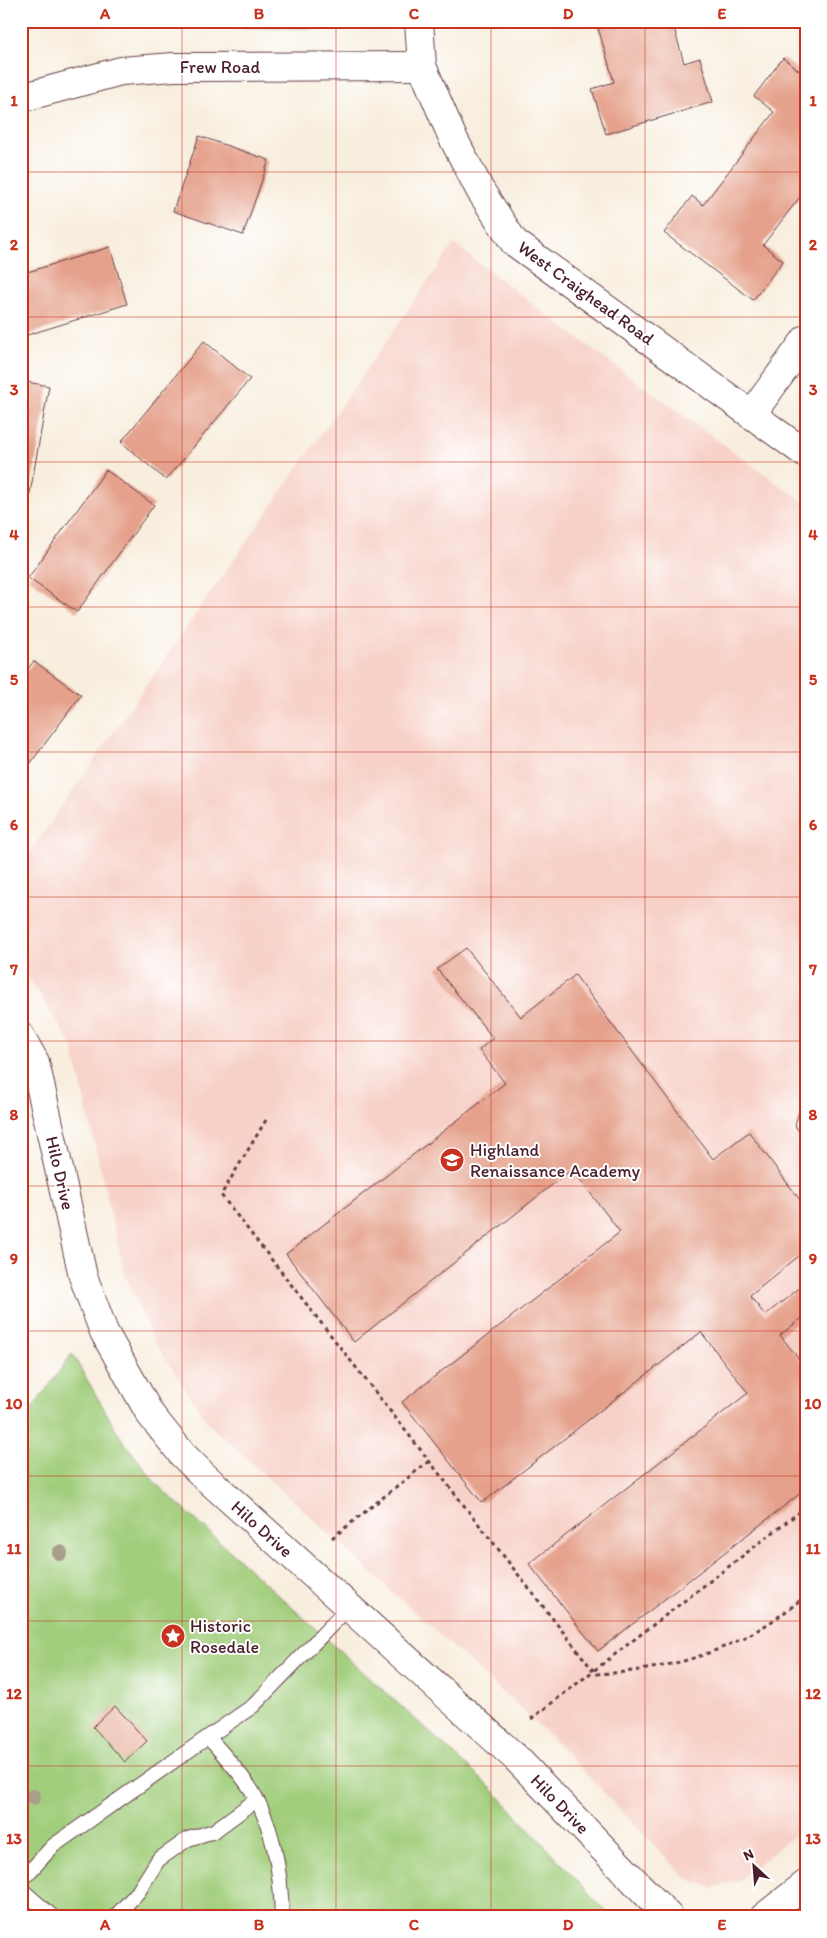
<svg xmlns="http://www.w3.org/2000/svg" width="827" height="1938" font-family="Itim,sans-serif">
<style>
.built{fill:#f7d1c8}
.green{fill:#a1ce7b;stroke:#767653}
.building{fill:#e5a18b}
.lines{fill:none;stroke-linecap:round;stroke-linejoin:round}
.lane-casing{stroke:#643e46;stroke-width:16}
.street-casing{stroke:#643e46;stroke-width:30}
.secondary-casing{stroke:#643e46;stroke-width:30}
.primary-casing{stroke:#643e46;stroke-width:30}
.path{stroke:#643e46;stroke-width:3;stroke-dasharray:4 4;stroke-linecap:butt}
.lane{stroke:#fff;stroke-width:14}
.street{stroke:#fff;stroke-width:28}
.secondary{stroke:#fff;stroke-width:28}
.primary{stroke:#fff;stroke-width:28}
.tree{fill:#a99e8b}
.grid{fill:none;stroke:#c8321e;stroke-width:1;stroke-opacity:0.55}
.labels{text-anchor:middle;stroke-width:4;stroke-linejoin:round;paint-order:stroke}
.street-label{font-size:18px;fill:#4a1f2b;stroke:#fff}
.poi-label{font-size:18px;fill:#4a1f2b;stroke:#fff;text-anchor:start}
.neatline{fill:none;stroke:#c8321e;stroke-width:2}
.grid-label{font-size:16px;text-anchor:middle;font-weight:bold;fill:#c8321e}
</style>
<rect width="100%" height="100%" fill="#fff"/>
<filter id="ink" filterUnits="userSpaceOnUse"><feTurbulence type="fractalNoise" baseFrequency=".02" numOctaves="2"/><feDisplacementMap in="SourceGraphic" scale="10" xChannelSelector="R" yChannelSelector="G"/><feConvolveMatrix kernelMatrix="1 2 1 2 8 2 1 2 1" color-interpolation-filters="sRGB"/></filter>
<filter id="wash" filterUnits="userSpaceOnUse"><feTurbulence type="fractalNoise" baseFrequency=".0096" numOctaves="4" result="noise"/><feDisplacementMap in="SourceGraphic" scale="20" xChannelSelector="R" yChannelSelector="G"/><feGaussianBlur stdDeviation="1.12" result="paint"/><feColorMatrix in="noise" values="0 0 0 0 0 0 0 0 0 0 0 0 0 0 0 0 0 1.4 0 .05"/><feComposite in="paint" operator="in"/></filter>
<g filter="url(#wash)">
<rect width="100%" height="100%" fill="#f8eede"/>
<path class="built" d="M454 244 596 352 806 504V1825L739 1880 712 1888 686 1878 546 1732 208 1423 154 1341 125 1275 72 1046 31 981 21 972V865Z"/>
<path class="green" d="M214 21H359L345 29 215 27Z
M72 1354 121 1438 156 1484 492 1789 611 1917H21V1424Z"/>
<g id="blocks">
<path class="building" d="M596 21H672L684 63 700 58 713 102 606 134 592 89 614 82Z
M783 58 806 76V189L763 245 783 261 753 300 664 233 692 196 703 205 774 112 754 96Z
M199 136 269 160 243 235 173 211Z
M110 247 127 304 21 337V274Z
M204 341 250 379 166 480 121 442Z
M21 381 49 386 26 516 21 515Z
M106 470 154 505 77 612 28 578Z
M34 661 81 695 21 776V678Z
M466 948 521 1017 575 975 713 1159 749 1132 806 1208V1250L750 1296 765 1315 806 1283V1315L780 1335 806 1368V1489L598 1651 529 1564 748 1393 701 1332 482 1503 402 1402 620 1232 572 1169 354 1342 286 1254 505 1083 479 1050 493 1038 437 969Z
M115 1706 147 1741 125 1762 93 1727Z"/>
</g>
</g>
<g filter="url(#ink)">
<use href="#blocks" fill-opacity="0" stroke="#643e46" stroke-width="1"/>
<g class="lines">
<defs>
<path id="lane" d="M806 1114 803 1124 806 1128
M21 1881 53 1846 208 1737
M21 1889 53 1917
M115 1917 138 1892 158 1860 188 1839 214 1831 256 1800
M282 1917C281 1875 274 1827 252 1791 240 1772 223 1754 208 1737L253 1706 349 1607"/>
<path id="street" d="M21 98 121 71 174 67 422 66
M751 415 806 339
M21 1037 35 1062 83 1276 104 1332 150 1414 182 1454 202 1474 517 1759 669 1917"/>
<path id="secondary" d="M419 21 422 66 452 136 480 190 514 242 806 454"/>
<path id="primary" d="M764 1917 806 1884"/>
</defs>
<use href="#lane" class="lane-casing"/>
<use href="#street" class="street-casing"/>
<use href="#secondary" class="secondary-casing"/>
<use href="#primary" class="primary-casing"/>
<path class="path" d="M266 1120 221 1195 596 1674C674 1671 746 1648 806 1595
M332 1538 429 1461
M531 1719 806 1507"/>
<use href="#lane" class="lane"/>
<use href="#street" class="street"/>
<use href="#secondary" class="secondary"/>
<use href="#primary" class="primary"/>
</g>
<g class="tree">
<circle cx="60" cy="1553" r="8"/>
<circle cx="33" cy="1797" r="8"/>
</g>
</g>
<path class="grid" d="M182 21V1917M336 21V1917M491 21V1917M645 21V1917M21 172H806M21 317H806M21 462H806M21 607H806M21 752H806M21 897H806M21 1041H806M21 1186H806M21 1331H806M21 1476H806M21 1621H806M21 1766H806"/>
<defs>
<symbol id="school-disc" viewBox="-11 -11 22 22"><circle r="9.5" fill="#c8321e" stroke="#fff"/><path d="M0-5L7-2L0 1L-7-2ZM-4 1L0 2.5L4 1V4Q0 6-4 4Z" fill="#fff"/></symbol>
<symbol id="sight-disc" viewBox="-11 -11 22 22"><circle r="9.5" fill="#c8321e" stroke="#fff"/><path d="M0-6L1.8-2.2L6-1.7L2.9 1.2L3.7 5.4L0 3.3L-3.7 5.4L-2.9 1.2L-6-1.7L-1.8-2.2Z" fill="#fff"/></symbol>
</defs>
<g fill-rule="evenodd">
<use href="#school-disc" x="438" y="1146" width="28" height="28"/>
<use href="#sight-disc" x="159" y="1622" width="28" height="28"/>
</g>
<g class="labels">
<g class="street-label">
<text x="220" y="73">Frew Road</text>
<text transform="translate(586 293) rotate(36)" y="6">West Craighead Road</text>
<text transform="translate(60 1173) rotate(77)" y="6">Hilo Drive</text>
<text transform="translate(262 1529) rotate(42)" y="6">Hilo Drive</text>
<text transform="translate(560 1804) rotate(46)" y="6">Hilo Drive</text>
</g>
<g class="poi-label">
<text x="470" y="1156">Highland<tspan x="470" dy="21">Renaissance Academy</tspan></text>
<text x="190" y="1632">Historic<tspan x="190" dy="21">Rosedale</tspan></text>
</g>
</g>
<rect width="827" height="1938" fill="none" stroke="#fff" stroke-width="55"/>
<g transform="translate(754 1866) rotate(334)" stroke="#ffffff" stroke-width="4" paint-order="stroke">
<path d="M0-4L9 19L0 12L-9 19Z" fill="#4a1f2b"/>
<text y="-8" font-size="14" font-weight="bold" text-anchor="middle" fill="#4a1f2b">N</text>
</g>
<rect x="28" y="28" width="772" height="1882" class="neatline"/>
<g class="grid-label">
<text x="105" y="19">A</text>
<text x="259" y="19">B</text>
<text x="414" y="19">C</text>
<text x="568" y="19">D</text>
<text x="722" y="19">E</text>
<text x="14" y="106">1</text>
<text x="813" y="106">1</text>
<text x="14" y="250">2</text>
<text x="813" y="250">2</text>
<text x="14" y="395">3</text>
<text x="813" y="395">3</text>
<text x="14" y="540">4</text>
<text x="813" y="540">4</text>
<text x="14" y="685">5</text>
<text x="813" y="685">5</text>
<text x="14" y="830">6</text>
<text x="813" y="830">6</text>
<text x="14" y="975">7</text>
<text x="813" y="975">7</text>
<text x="14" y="1120">8</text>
<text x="813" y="1120">8</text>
<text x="14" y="1264">9</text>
<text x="813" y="1264">9</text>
<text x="14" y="1409">10</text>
<text x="813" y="1409">10</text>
<text x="14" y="1554">11</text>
<text x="813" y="1554">11</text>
<text x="14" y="1699">12</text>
<text x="813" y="1699">12</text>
<text x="14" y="1844">13</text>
<text x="813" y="1844">13</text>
<text x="105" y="1930">A</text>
<text x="259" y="1930">B</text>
<text x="414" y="1930">C</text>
<text x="568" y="1930">D</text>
<text x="722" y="1930">E</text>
</g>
</svg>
